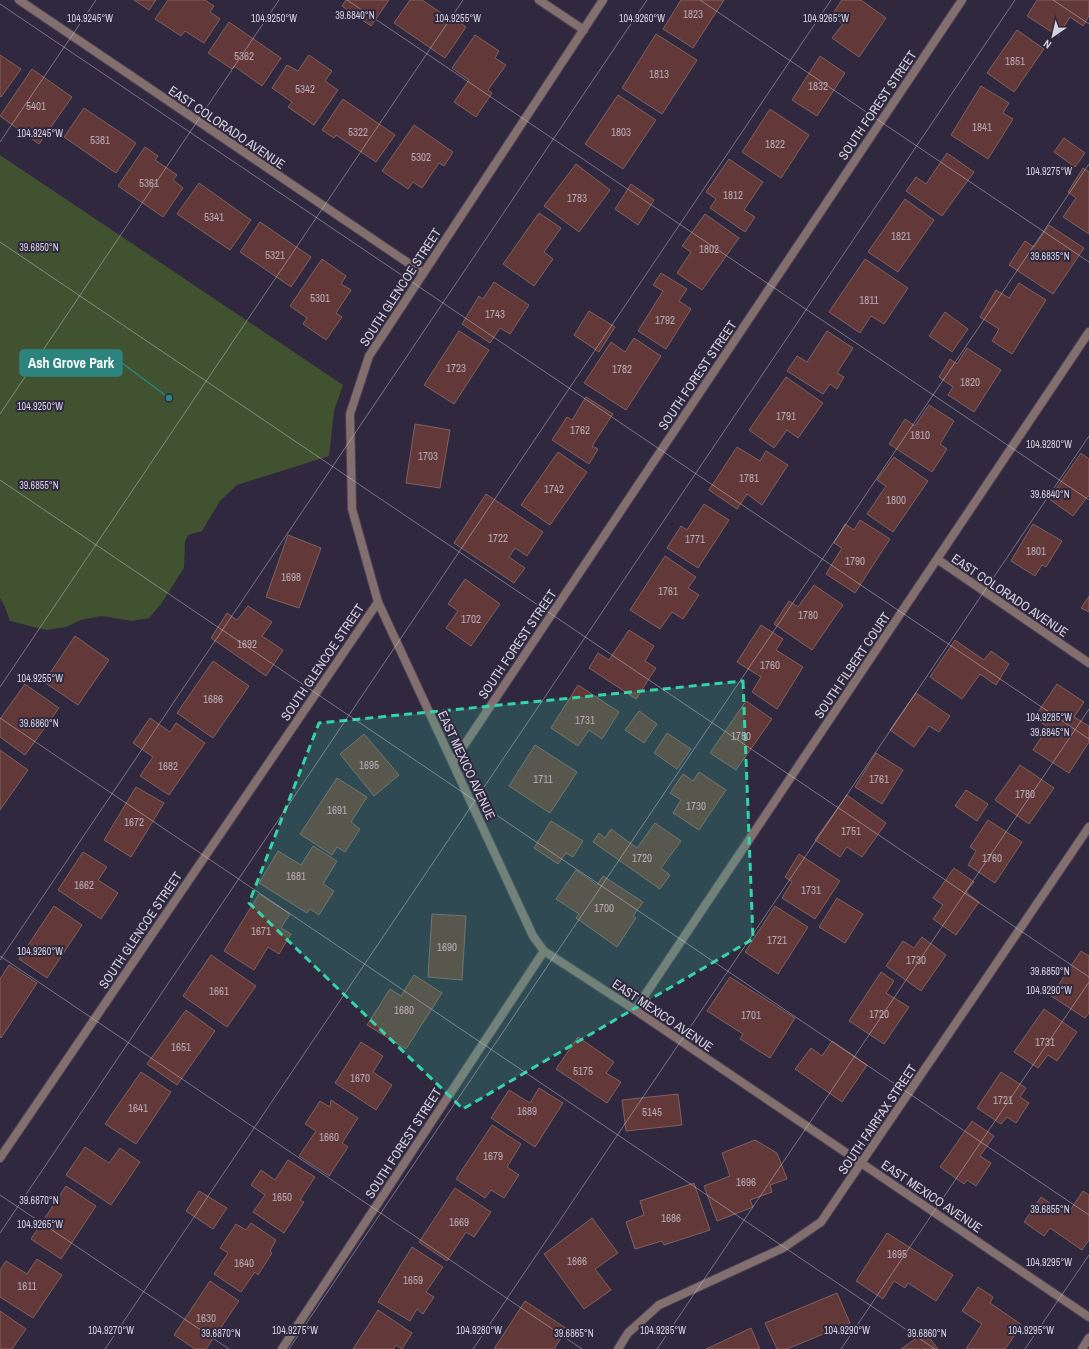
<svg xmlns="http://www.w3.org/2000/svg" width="1089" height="1349" font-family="'Archivo Narrow',sans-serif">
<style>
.green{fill:#405230}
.building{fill:#623938;stroke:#80615f}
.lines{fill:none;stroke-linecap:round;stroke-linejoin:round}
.minor-casing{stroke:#4a4358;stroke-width:10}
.tertiary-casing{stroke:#4a4358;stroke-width:10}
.minor{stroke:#836f6d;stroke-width:8}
.tertiary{stroke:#836f6d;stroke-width:8}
.marked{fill:#33d4a8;fill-opacity:0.2;stroke:#33d4a8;stroke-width:3;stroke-dasharray:8 5;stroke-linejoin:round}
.ticks{fill:none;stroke:#d5d1e0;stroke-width:1;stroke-opacity:0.45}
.labels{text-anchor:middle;stroke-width:4;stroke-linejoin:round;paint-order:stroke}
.number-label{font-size:11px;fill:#b8abb6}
.street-label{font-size:13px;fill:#d5d1e0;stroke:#2f283e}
.ticks-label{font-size:10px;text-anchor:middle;fill:#d5d1e0;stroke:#2f283e;stroke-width:4;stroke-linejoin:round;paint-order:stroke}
.leader{fill:none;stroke:#2d847f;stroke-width:1.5}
.callout-dot{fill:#2d847f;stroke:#2f283e;stroke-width:1.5}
.callout{fill:#2d847f;stroke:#2d847f;stroke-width:1.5}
.callout-label{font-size:14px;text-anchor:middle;font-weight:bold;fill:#fff}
</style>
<rect width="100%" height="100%" fill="#2f283e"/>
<path class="green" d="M0 155 343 385 334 411 329 456 237 485 220 501 202 531 188 535 185 541 184 568 161 604 149 618 132 621 102 616 81 620 66 627 46 630 10 621 5 607 0 598Z"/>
<path class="building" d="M134 0H156L149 10Z
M168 0H205L214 6 210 12 220 19 204 43 185 31 181 36 155 19Z
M346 0H389L371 26 342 6Z
M410 0H422L452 20 453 18 466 27 445 58 394 23Z
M681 0H724L693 48 663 29Z
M842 0H861L886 18 859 57 832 38 843 24 831 16Z
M1037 0H1089V16L1083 26 1070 17 1058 36 1027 16Z
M229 22 281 58 262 86 234 66 232 69 208 53Z
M1017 30 1044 49 1014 92 987 73Z
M656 34 697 60 662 114 622 88Z
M475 35 499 51 495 58 506 65 488 90 492 93 476 117 454 102 469 80 452 68Z
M0 55 21 69 1 97 0 96Z
M309 55 332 71 325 81 338 90 314 125 288 107 292 102 272 88 287 65 298 71Z
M820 56 845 73 817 116 792 100Z
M32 69 72 97 39 144 0 116Z
M981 86 1009 103 1003 113 1013 119 988 159 951 135Z
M618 95 656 120 623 169 585 144Z
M343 99 395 135 376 162 336 135 334 138 322 130Z
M84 108 136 143 116 173 64 137Z
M770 109 809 135 781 178 742 152Z
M414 125 453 152 444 166 439 163 422 188 413 182 408 189 382 171Z
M1064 138 1085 153 1075 167 1054 152Z
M145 147 158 156 155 160 177 175 173 180 183 188 163 217 118 186Z
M947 153 974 172 942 216 906 191 916 177 926 184Z
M729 159 763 182 744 210 755 217 745 232 710 208 716 199 706 192Z
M576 164 610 190 579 232 544 206Z
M1083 168 1089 172V234L1063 217 1076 198 1068 192Z
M199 183 251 220 230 250 177 214Z
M631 184 654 200 638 225 615 209Z
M905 199 934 220 898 272 868 252Z
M539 213 561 228 544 252 553 259 534 286 503 264Z
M705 214 739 238 702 290 677 273 691 252 682 246Z
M260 222 311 257 291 287 240 252Z
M1049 225 1084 248 1053 294 1009 265 1025 241 1034 247Z
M322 259 346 276 341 284 351 290 336 313 342 317 326 340 303 324 307 318 290 306Z
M865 259 908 288 884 324 871 316 860 333 829 312Z
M661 273 687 289 679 301 691 309 666 349 638 331 663 291 653 285Z
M494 282 529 305 510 334 500 328 490 343 462 324 479 296 483 299Z
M1019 283 1046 300 1012 354 992 341 999 329 980 317 996 290 1009 298Z
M589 311 615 327 599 352 574 335Z
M945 312 968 329 952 352 929 336Z
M459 331 489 350 454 404 424 385Z
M827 331 853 348 837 373 844 377 837 389 830 384 823 394 787 371 797 356 807 362Z
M634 338 661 356 626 410 584 383 611 342 625 352Z
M967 348 1001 370 974 412 948 395 953 387 939 377 950 359 957 364Z
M786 377 823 403 798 438 787 430 774 448 749 430Z
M586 397 613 414 592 446 598 449 589 464 552 440 567 417 572 420Z
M929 405 954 421 940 444 947 449 932 472 889 444 905 419 915 426Z
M415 424 450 430 440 488 406 483Z
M737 447 760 461 766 451 788 465 762 505 747 494 737 509 709 490Z
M558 452 587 472 550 525 521 505Z
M1081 453 1089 459V497L1088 496 1073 516 1049 499Z
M894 457 928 481 893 532 867 514 886 486 877 480Z
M486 494 543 532 527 556 515 548 509 557 525 568 514 583 454 543Z
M704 504 729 520 698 568 667 548 681 526 687 530Z
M860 520 890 539 855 593 826 574 842 548 834 543 845 524 854 530Z
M1033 524 1062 541 1046 567 1042 565 1035 576 1011 561Z
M288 535 321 548 299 608 266 597Z
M665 556 696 577 688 588 699 595 683 619 672 612 660 629 630 610Z
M465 579 500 604 471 646 446 628 458 611 448 604Z
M814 585 843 605 812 650 774 624 789 601 798 607Z
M1089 596V612L1081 608Z
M248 606 272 622 262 636 283 650 266 676 211 638 227 613 237 620Z
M761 625 783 639 776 650 803 667 777 709 752 692 761 677 737 662Z
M629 630 654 646 645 661 656 668 636 699 589 668 598 653 609 660Z
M75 636 109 660 78 705 44 682Z
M955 640 984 660 991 651 1009 664 996 685 980 674 962 699 930 677Z
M213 661 249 686 213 738 177 713Z
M25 684 59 708 25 755 0 737V719Z
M1057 684 1084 702 1074 717 1089 726V742L1069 773 1033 750 1048 727 1034 718Z
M578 685 619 712 602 739 589 730 578 746 551 728Z
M916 693 950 716 939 732 929 726 914 747 890 730Z
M746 701 772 719 736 770 710 753Z
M639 711 657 724 644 743 625 730Z
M150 718 170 732 176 723 205 743 169 795 140 776 153 757 133 743Z
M667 733 691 749 677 769 654 753Z
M364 734 399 775 374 796 340 754Z
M535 745 577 772 550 813 509 786Z
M0 750 28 770 0 810Z
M876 753 903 770 882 804 855 787Z
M1020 765 1054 788 1029 824 995 800Z
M699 772 726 790 699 830 673 813 681 800 670 793 683 774 693 781Z
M337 778 367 797 351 822 360 829 345 852 337 847 332 855 300 834Z
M136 787 164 803 131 857 104 840Z
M966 790 988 804 977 821 955 806Z
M847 795 886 823 862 857 847 847 840 857 815 840Z
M988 820 1022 842 995 883 968 865 976 851 970 847Z
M551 821 583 841 573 857 566 853 558 864 534 848Z
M655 823 681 841 661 868 670 875 660 889 593 842 599 833 605 838 611 829 637 848Z
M313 846 337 861 323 884 334 891 319 915 310 909 307 913 259 883 278 851 301 865Z
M83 852 107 867 98 880 118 893 101 919 58 890Z
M799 854 840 881 815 919 782 898 792 882 785 877Z
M954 868 974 882 966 892 979 902 956 935 933 919 943 905 933 898Z
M576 870 597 885 603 876 643 902 633 916 636 918 617 947 576 918 579 914 556 899Z
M259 894 290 914 281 928 291 934 279 954 268 947 254 970 224 951Z
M837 898 863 914 845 943 819 927Z
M54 906 82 925 47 978 19 959Z
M775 906 808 927 778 974 745 952Z
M432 914 466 916 462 980 428 977Z
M922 937 946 955 921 991 886 966 903 941 914 948Z
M1081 951 1089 956V1013L1085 1018 1051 996Z
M211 955 256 986 227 1027 183 996Z
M9 965 37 983 1 1038 0 1037V979Z
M881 972 894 981 886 993 909 1007 884 1044 849 1021Z
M414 975 442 993 406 1049 367 1025 390 989 401 996Z
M730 977 795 1018 770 1058 740 1039 743 1034 707 1011Z
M1044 1009 1077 1032 1057 1061 1048 1055 1038 1068 1014 1052Z
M186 1010 215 1031 177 1085 147 1064Z
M578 1037 614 1062 606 1073 621 1082 607 1103 556 1069Z
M832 1041 867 1065 842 1102 795 1069 811 1048 822 1056Z
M361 1042 383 1056 373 1072 392 1085 376 1110 335 1083Z
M141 1072 171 1092 136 1144 105 1124Z
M1001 1072 1026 1088 1020 1097 1029 1103 1016 1123 1007 1117 1001 1124 977 1108Z
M539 1088 563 1103 535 1147 491 1118 509 1090 530 1103Z
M678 1094 682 1125 626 1131 622 1100Z
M331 1100 358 1118 342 1143 348 1147 329 1176 299 1156 316 1131 305 1124 320 1101 330 1107Z
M972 1121 994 1136 980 1156 991 1163 976 1186 967 1180 964 1184 940 1167Z
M492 1125 521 1144 507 1167 519 1175 504 1198 491 1190 485 1198 456 1179Z
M755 1140 777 1153 787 1179 770 1185 772 1192 750 1200 753 1207 717 1221 704 1186 730 1176 722 1153Z
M85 1147 109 1163 120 1148 140 1162 111 1205 66 1175Z
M288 1160 315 1177 300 1200 304 1202 284 1233 253 1212 265 1195 251 1185 261 1170 275 1180Z
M694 1183 710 1230 664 1245 662 1241 635 1249 626 1222 644 1215 640 1201Z
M66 1186 96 1206 61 1259 31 1239Z
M455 1188 491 1212 474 1237 466 1232 447 1261 419 1242Z
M199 1191 227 1208 213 1229 186 1211Z
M1083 1191 1089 1195V1240L1082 1250 1050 1228 1044 1236 1024 1222 1041 1197 1067 1215Z
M592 1218 618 1253 595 1269 611 1290 584 1309 544 1254Z
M251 1223 276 1240 270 1251 272 1253 258 1275 255 1272 241 1292 214 1274 228 1253 220 1248 236 1224 246 1230Z
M887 1233 953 1275 936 1301 908 1283 905 1288 894 1281 883 1299 856 1281Z
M412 1247 443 1267 426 1292 434 1297 423 1314 417 1309 410 1321 378 1302Z
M37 1259 62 1275 33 1318 0 1297V1270L6 1261 27 1274Z
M210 1281 239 1301 206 1349H195L174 1335Z
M978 1287 993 1297 990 1303 1022 1325 1005 1349H966L982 1324 962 1311Z
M837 1293 850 1323 787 1349H777L765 1323Z
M525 1301 567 1329 554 1349H494Z
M378 1310 412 1333 402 1349 396 1345 393 1349H353Z
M0 1311 26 1329 12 1349H0Z
M751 1328 760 1349H706Z
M925 1332 938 1349H901Z"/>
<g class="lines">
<defs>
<path id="minor" d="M19 0 423 273
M539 0 584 30
M937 559 1089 663
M453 762 962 0
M635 1010 1089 332
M0 1158 378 602 352 509 350 414 369 356 603 0
M282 1349 544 951
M618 1349 628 1333 659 1305 783 1248 821 1222 1089 827
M1082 1349 1089 1338"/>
<path id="tertiary" d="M378 602 533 936 544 951 635 1010 1089 1317"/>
</defs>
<use href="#minor" class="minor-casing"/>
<use href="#tertiary" class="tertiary-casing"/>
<use href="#minor" class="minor"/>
<use href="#tertiary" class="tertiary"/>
</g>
<path class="marked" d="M743 681 753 939 463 1109 249 903 319 723Z"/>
<path class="ticks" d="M347 0 1089 500M700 0 1089 262M1053 0 1089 24M0 4 1089 739M0 142 96 0M0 242 1089 977M0 414 279 0M0 480 1089 1215M0 687 463 0M0 718 935 1349M0 956 582 1349M0 960 647 0M0 1195 229 1349M0 1233 831 0M105 1349 1015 0M289 1349 1089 164M473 1349 1089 436M657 1349 1089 709M841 1349 1089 982M1025 1349 1089 1255"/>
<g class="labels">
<g class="number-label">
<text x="693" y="18">1823</text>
<text x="244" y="60">5362</text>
<text x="1015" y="65">1851</text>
<text x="659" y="78">1813</text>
<text x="818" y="90">1832</text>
<text x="305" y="93">5342</text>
<text x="36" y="110">5401</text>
<text x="982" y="131">1841</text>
<text x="358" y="136">5322</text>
<text x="621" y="136">1803</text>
<text x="100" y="144">5381</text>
<text x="775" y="148">1822</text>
<text x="421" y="161">5302</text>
<text x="149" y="187">5361</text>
<text x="733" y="199">1812</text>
<text x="577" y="202">1783</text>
<text x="214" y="221">5341</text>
<text x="901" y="240">1821</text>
<text x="709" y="253">1802</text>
<text x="275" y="259">5321</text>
<text x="320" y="302">5301</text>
<text x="869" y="304">1811</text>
<text x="495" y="318">1743</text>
<text x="665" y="324">1792</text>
<text x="456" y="372">1723</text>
<text x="622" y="373">1782</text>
<text x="970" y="386">1820</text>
<text x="786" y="420">1791</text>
<text x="580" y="434">1762</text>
<text x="920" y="439">1810</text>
<text x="428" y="460">1703</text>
<text x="749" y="482">1781</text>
<text x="554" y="493">1742</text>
<text x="896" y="504">1800</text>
<text x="498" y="542">1722</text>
<text x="695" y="543">1771</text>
<text x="1036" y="555">1801</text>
<text x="855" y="565">1790</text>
<text x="291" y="581">1698</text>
<text x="668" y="595">1761</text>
<text x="808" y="619">1780</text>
<text x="471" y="623">1702</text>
<text x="247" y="648">1692</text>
<text x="770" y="669">1760</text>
<text x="213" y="703">1686</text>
<text x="585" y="724">1731</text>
<text x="741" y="740">1750</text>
<text x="369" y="769">1695</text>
<text x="168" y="770">1682</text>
<text x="543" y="783">1711</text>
<text x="879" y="783">1761</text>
<text x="1025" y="798">1780</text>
<text x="696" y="810">1730</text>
<text x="337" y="814">1691</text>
<text x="134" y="826">1672</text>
<text x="851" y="835">1751</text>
<text x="642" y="862">1720</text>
<text x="992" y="862">1760</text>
<text x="296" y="880">1681</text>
<text x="84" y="889">1662</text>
<text x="811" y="894">1731</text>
<text x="604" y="912">1700</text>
<text x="261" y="935">1671</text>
<text x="777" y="944">1721</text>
<text x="447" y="951">1690</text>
<text x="916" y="964">1730</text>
<text x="219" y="995">1661</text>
<text x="404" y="1014">1680</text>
<text x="879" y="1018">1720</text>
<text x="751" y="1019">1701</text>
<text x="1045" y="1046">1731</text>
<text x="181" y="1051">1651</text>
<text x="583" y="1075">5175</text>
<text x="360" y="1082">1670</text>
<text x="1003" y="1104">1721</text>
<text x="138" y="1112">1641</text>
<text x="527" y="1115">1689</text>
<text x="652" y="1116">5145</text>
<text x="329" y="1141">1660</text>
<text x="493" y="1160">1679</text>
<text x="746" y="1186">1696</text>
<text x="282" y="1201">1650</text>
<text x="671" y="1222">1686</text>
<text x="459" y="1226">1669</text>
<text x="897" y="1258">1695</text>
<text x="577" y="1265">1666</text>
<text x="244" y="1267">1640</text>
<text x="413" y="1284">1659</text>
<text x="27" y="1290">1611</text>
<text x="206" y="1322">1630</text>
</g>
<g class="street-label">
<text transform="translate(877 105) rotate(-56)" y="5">SOUTH FOREST STREET</text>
<text transform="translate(227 127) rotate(34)" y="5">EAST COLORADO AVENUE</text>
<text transform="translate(400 287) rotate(-57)" y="5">SOUTH GLENCOE STREET</text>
<text transform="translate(697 375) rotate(-56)" y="5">SOUTH FOREST STREET</text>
<text transform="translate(1010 595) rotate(34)" y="5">EAST COLORADO AVENUE</text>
<text transform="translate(517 644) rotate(-56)" y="5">SOUTH FOREST STREET</text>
<text transform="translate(322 662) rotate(-56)" y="5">SOUTH GLENCOE STREET</text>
<text transform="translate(852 665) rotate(-56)" y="5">SOUTH FILBERT COURT</text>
<text transform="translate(467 765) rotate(65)" y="5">EAST MEXICO AVENUE</text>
<text transform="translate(140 930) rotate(-56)" y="5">SOUTH GLENCOE STREET</text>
<text transform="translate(663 1015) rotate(34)" y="5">EAST MEXICO AVENUE</text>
<text transform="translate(877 1119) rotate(-56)" y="5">SOUTH FAIRFAX STREET</text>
<text transform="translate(403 1143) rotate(-57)" y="5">SOUTH FOREST STREET</text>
<text transform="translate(932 1196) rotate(34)" y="5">EAST MEXICO AVENUE</text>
</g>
</g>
<g class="ticks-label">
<text x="355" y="19">39.6840°N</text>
<text x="90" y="22">104.9245°W</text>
<text x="274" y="22">104.9250°W</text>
<text x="458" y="22">104.9255°W</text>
<text x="642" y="22">104.9260°W</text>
<text x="826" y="22">104.9265°W</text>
<text x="40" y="137">104.9245°W</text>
<text x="1049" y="175">104.9275°W</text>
<text x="39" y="251">39.6850°N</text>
<text x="1050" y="260">39.6835°N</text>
<text x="40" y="410">104.9250°W</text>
<text x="1049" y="448">104.9280°W</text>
<text x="39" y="489">39.6855°N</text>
<text x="1050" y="498">39.6840°N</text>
<text x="40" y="682">104.9255°W</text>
<text x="1049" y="721">104.9285°W</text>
<text x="39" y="727">39.6860°N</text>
<text x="1050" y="736">39.6845°N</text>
<text x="40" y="955">104.9260°W</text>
<text x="1050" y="975">39.6850°N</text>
<text x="1049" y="994">104.9290°W</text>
<text x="39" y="1204">39.6870°N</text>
<text x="1050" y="1213">39.6855°N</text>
<text x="40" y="1228">104.9265°W</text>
<text x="1049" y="1266">104.9295°W</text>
<text x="111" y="1334">104.9270°W</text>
<text x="295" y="1334">104.9275°W</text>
<text x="479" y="1334">104.9280°W</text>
<text x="663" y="1334">104.9285°W</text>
<text x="847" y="1334">104.9290°W</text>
<text x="1031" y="1334">104.9295°W</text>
<text x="221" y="1337">39.6870°N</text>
<text x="574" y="1337">39.6865°N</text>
<text x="927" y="1337">39.6860°N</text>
</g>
<path class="leader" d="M169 398L122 363"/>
<circle class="callout-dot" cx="169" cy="398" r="4"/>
<rect class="callout" x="20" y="350" width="102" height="26" rx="4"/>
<g class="callout-label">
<text x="71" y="368">Ash Grove Park</text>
</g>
<g transform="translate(1053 36) rotate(214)" stroke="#2f283e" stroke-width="3" paint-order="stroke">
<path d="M0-3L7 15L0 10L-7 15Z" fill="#d5d1e0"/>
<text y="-6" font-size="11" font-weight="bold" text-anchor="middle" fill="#d5d1e0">N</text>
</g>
</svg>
